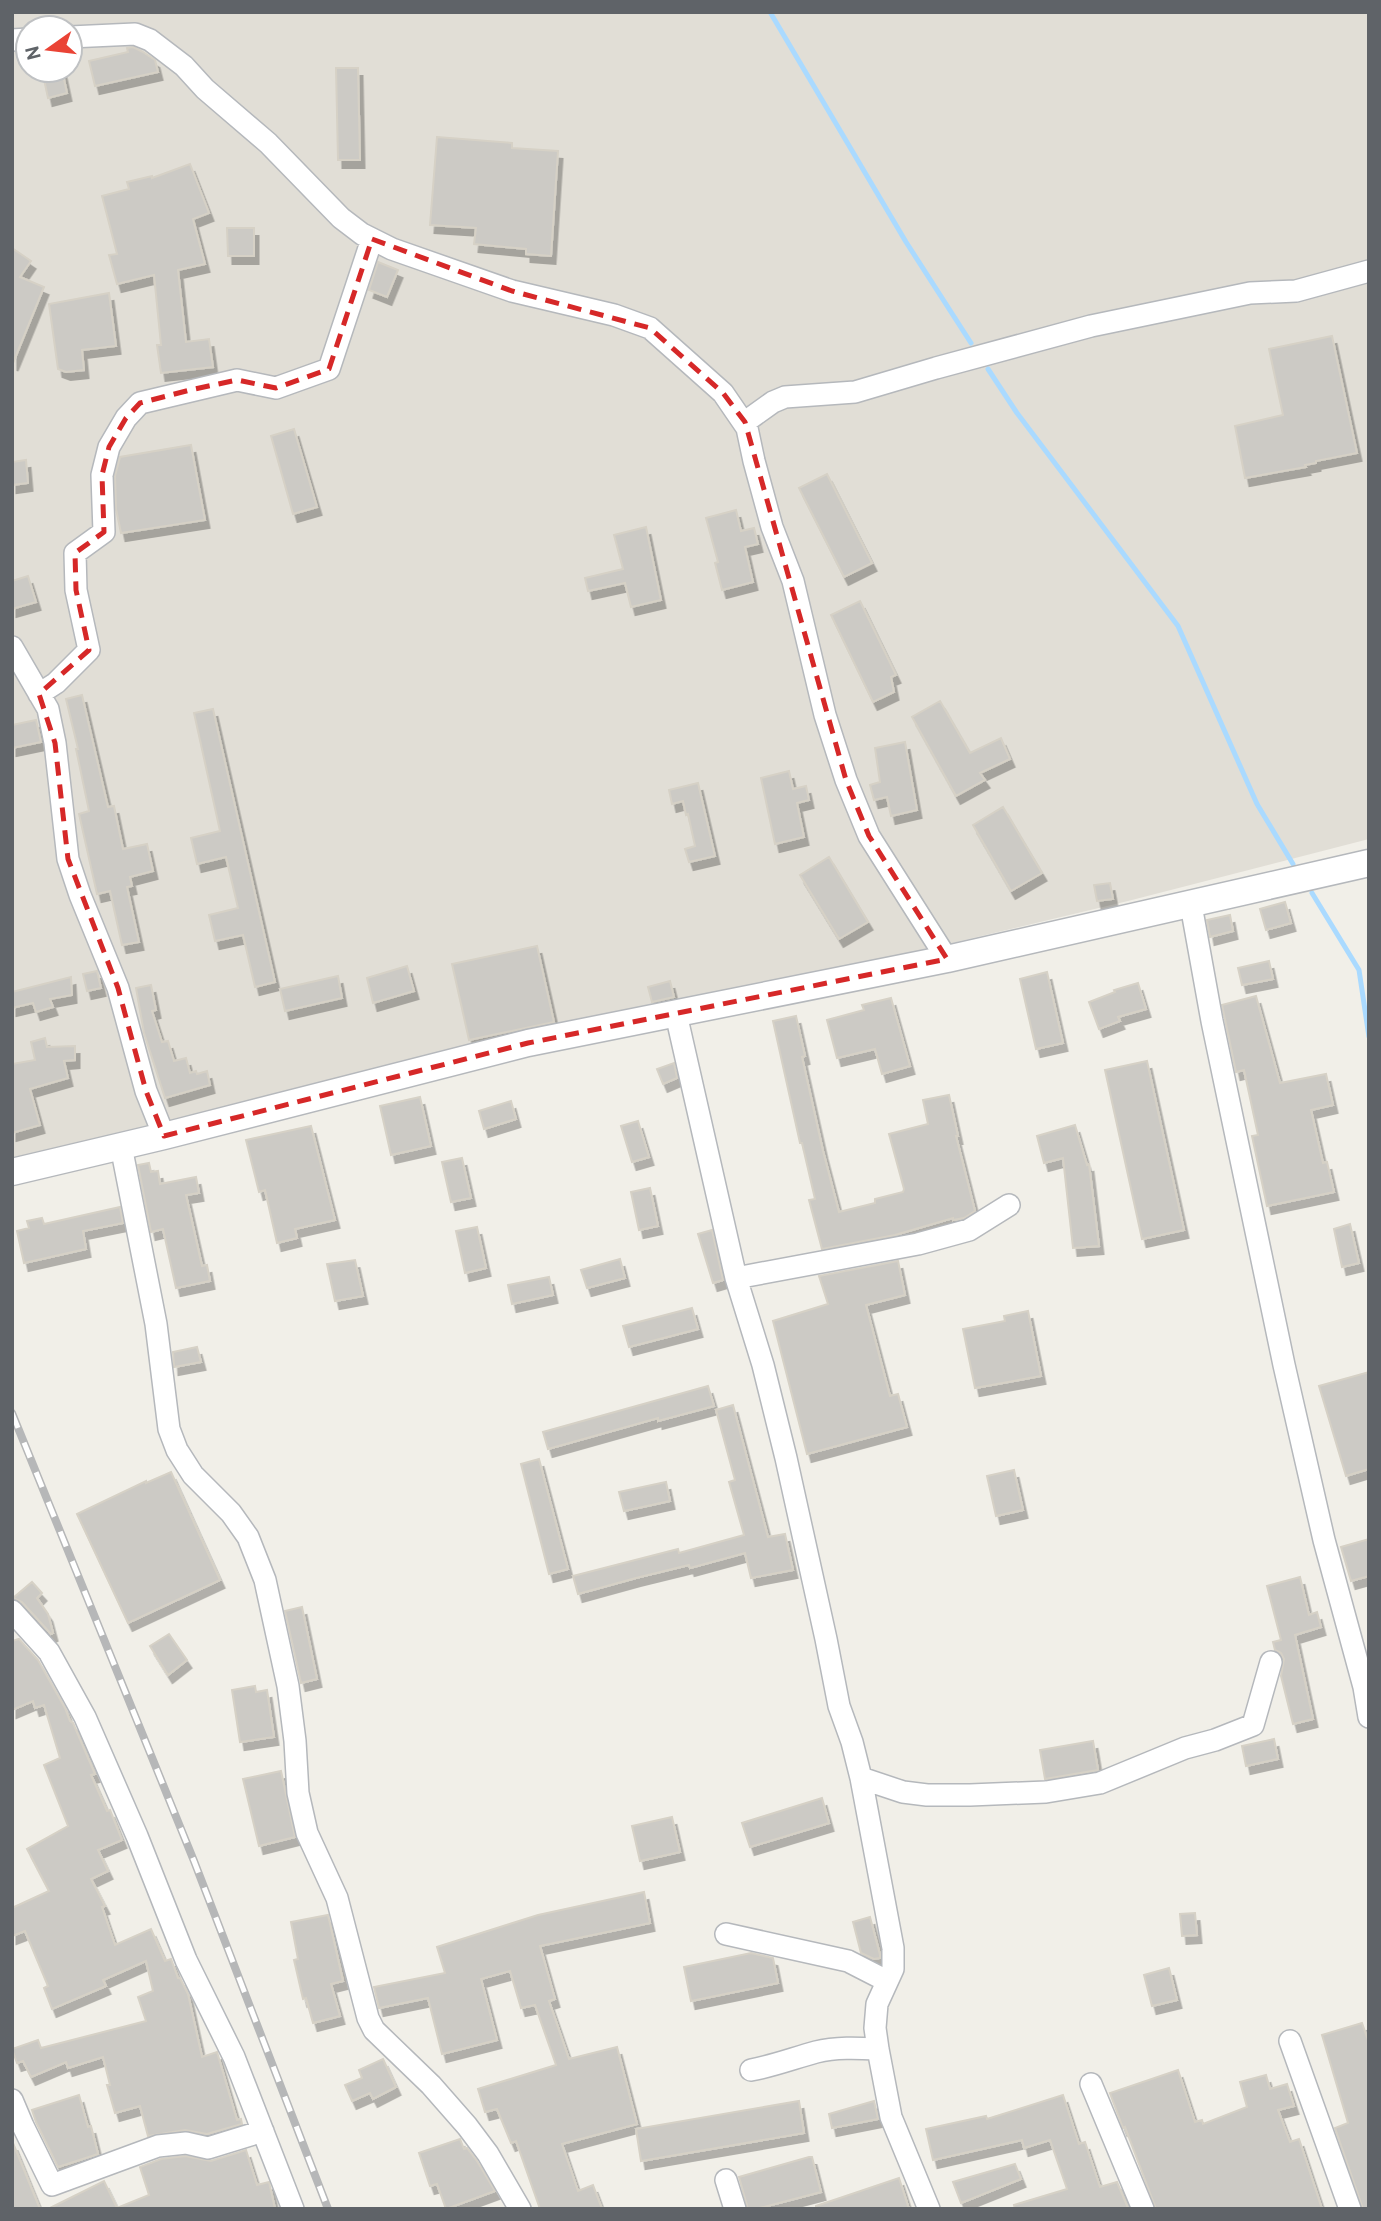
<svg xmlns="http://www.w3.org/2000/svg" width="1381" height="2221" viewBox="0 0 1381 2221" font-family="Overpass,sans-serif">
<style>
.education{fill:#e1ded6;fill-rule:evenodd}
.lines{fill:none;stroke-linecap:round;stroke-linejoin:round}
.stream{stroke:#aadaff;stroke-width:5}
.building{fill:#cccac5;stroke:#d6d1c6;stroke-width:2;filter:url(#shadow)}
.minor-casing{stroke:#b5b8bc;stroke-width:24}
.tertiary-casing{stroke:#b5b8bc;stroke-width:29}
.minor{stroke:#fff;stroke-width:21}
.tertiary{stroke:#fff;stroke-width:26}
.rail-casing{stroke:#b6b7b8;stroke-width:8}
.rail{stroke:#fff;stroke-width:5;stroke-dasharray:16;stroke-linecap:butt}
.marked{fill:none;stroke:#d62828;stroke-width:5;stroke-dasharray:14 9;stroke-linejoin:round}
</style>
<defs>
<filter id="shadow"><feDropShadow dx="4.5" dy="8" stdDeviation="0" flood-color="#0004"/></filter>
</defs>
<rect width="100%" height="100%" fill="#f1efe8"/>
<path class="education" d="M12 12H1369V839L1128 901 12 1168ZM28 28H70V70H28Z"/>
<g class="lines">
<path class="stream" d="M770 12 906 242 971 343
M988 369 1017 413 1178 626 1257 804 1293 864
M1312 893 1359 970 1369 1037"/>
</g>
<path class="building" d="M133 47 143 52 155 60 158 72 95 86 89 61 128 52 127 48Z
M336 68H358L360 160H338Z
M42 70H62L67 93 48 98Z
M437 137 512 143V148L558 151 551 256 526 254V249L474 244 476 228 430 225Z
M190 164 209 213 193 219 205 264 178 270 186 342 209 339 213 367 161 373 157 345H161L154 275 117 284 109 255 117 254 102 196 129 189 127 182 152 176V178Z
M227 228H254V256H228Z
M12 248 31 261 20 277 44 287 13 363Z
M378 262 398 270 387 297 369 290Z
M109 293 116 346 82 350 84 370 66 372 58 369 49 304Z
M1332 336 1357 453 1316 461V463L1305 465 1306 467 1245 478 1235 426 1283 415 1269 349Z
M294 429 317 507 293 514 271 436Z
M191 445 205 520 121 533 116 509 115 476 120 457Z
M26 460 28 483 12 485V462Z
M827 474 872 563 844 577 799 488Z
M736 510 741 531 754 528 758 544 745 547 753 582 722 590 715 563 718 562 706 518Z
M646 527 661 600 631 607 625 583 588 591 585 578 623 569 614 535Z
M28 576 36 602 12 609V581Z
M860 601 896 675 891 677 894 692 873 702 831 615Z
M82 695 108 807 114 806 123 849 147 844 153 871 130 877 132 886 127 887 139 942 122 945 110 891 97 894 79 814 89 811 76 749H78L66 699Z
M940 701 970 753 1001 738 1010 759 980 773 985 780 956 796 912 717Z
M213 709 275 982 255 987 243 935 215 941 209 915 238 908 226 857 197 864 191 838 220 831 194 713Z
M36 720 41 742 12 748V725Z
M905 742 917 810 891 816 887 797 874 800 870 785 880 782 875 748Z
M789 771 793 789 806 786 809 800 797 803 804 837 775 844 761 778Z
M698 783 715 856 689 862 685 849 695 846 688 814 686 815 683 801 672 804 669 790Z
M1003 807 1042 873 1011 891 973 825Z
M829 857 868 922 839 939 800 875Z
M1110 883 1113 899 1097 901 1094 885Z
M1285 902 1291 923 1266 930 1260 909Z
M1230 915 1233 931 1210 937 1207 920Z
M537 946 554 1022 469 1040 452 964Z
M1269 961 1273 979 1242 985 1238 968Z
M407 966 414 991 373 1003 367 978Z
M97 971 101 988 87 991 83 974Z
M1047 972 1063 1043 1036 1049 1020 979Z
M338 976 342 998 285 1011 280 989Z
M71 977 72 995 50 999 53 1007 36 1012 33 1003 12 1008V992Z
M670 981 674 997 652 1002 648 987Z
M1138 983 1146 1009 1118 1017 1120 1021 1099 1029 1089 1002 1115 992 1114 990Z
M151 985 156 1010 152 1011 162 1042 168 1041 174 1061 186 1058 190 1073 196 1071 197 1074 207 1071 210 1085 165 1098 144 1033 136 988Z
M1256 996 1280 1083 1326 1074 1333 1105 1311 1110 1323 1163 1327 1162 1334 1192 1267 1206 1252 1136 1258 1135 1244 1070 1236 1072 1222 1005Z
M891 998 910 1066 882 1074 875 1049 837 1058 827 1020 864 1010 862 1005Z
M796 1016 805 1056 802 1057 823 1151 839 1212 875 1203V1199L903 1192 904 1189 889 1134 928 1124 923 1100 949 1095 958 1136H956L975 1211 964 1218 953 1220V1218L895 1235 822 1249 809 1200 815 1199 802 1143H800L773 1021Z
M45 1038 47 1047 75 1046V1060L64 1061 68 1078 30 1089 40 1125 12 1133V1064L35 1060 31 1042Z
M1147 1061 1184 1230 1142 1239 1105 1070Z
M674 1063 677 1078 663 1084 657 1069Z
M420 1097 431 1146 391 1155 380 1106Z
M511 1101 516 1119 484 1129 479 1111Z
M638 1121 649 1157 632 1162 621 1126Z
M1075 1125 1087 1165 1089 1164 1099 1246 1073 1248 1063 1158 1044 1163 1037 1136Z
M311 1126 335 1220 295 1229 297 1238 277 1243 265 1190 259 1192 246 1140Z
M462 1158 471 1198 451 1202 442 1162Z
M149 1163 151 1172 158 1171 160 1184 196 1177 199 1193 186 1195 202 1266 207 1265 210 1281 176 1288 163 1229 151 1232 138 1165Z
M650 1188 658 1226 639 1230 631 1192Z
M120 1207 123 1223 83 1231 86 1249 24 1263 17 1231 29 1228 27 1221 42 1218 44 1224Z
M1350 1224 1359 1263 1342 1267 1334 1229Z
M477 1227 486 1268 465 1273 456 1231Z
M712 1230 723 1280 713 1283 698 1234Z
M620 1259 625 1278 587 1288 581 1270Z
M355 1260 363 1296 335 1301 327 1264Z
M898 1261 905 1295 866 1305 890 1396 898 1394 907 1427 807 1454 773 1321 828 1304 819 1276Z
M549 1277 553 1295 512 1304 508 1285Z
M692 1308 698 1329 629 1347 623 1326Z
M1028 1311 1041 1376 975 1388 963 1329 1005 1321 1004 1316Z
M197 1347 201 1362 174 1367 173 1352Z
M1369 1372V1469L1346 1476 1319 1386Z
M708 1386 714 1406 658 1421V1418L548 1449 543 1432Z
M733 1405 768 1537 785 1534 793 1570 751 1578 745 1553 690 1568 689 1565 636 1578 578 1594 573 1576 678 1549 679 1553 744 1535 729 1482 735 1480 716 1410Z
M539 1459 568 1569 549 1574 521 1464Z
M1014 1470 1023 1510 996 1516 987 1476Z
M171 1472 220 1580 128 1623 77 1514 146 1481V1483Z
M666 1482 670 1501 624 1511 619 1492Z
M1369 1539V1576L1351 1581 1341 1547Z
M1300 1577 1309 1615 1317 1612 1321 1627 1295 1635 1313 1719 1293 1724 1281 1676 1284 1659 1281 1653 1275 1650 1273 1642 1281 1640 1267 1586Z
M32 1582 42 1593 37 1598 48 1614 53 1633 51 1634 22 1602 13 1598Z
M302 1607 317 1679 301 1683 285 1611Z
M169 1634 187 1660 168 1675 150 1646Z
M19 1639 38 1660 65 1708 70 1721 73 1723 95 1774 91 1775 107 1811 110 1810 122 1840 98 1850 108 1871 91 1879 105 1906 102 1907 115 1945 151 1929 165 1961 171 1959 178 1978H180L188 1994 202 2057 217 2052 237 2120 241 2119 242 2124 207 2134 185 2130 148 2136 140 2106 115 2113 107 2085H110L103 2057 68 2068 66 2062 31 2077 23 2061 17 2063 12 2049 38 2040 41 2048 146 2021 138 1997 153 1991 146 1961 103 1980 106 1986 52 2009 44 1988 48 1986 25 1931 12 1936V1908L49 1891 27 1849 68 1826 44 1765 60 1758 44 1705 35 1708 33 1701 12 1710V1641Z
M255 1686 256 1692 267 1690 274 1737 240 1742 232 1690Z
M1274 1739 1278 1759 1246 1766 1242 1746Z
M1093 1741 1098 1770 1045 1779 1040 1750Z
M281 1771 295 1837 259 1846 243 1779Z
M822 1798 829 1823 750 1847 742 1823Z
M672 1817 680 1852 640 1861 632 1826Z
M644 1892 650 1923 540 1946 555 1999 549 2001 569 2059 617 2047 637 2124 562 2144 578 2191 593 2185 602 2209H540L516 2141 511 2143 497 2109 485 2112 478 2089 556 2065 535 2005 521 2008 510 1971 481 1979 497 2040 442 2054 428 1998 379 2008 374 1987 445 1973 437 1947 538 1915Z
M1195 1913 1197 1935 1182 1936 1180 1914Z
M328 1915 343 1981 331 1984 340 2016 313 2023 306 1998 303 1999 294 1960 298 1959 291 1922Z
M870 1917 880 1955V1958L874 1959 861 1953 853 1922Z
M751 1953 773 1958 778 1983 691 2001 684 1967Z
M1169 1968 1177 2000 1152 2006 1144 1975Z
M1362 2023 1369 2043V2209H1363L1335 2128 1348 2123 1322 2035Z
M383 2059 396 2087 373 2099 370 2093 352 2101 345 2085 362 2078 359 2070Z
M1178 2070 1195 2122 1202 2120 1203 2124 1247 2107 1240 2082 1266 2075 1270 2089 1287 2084 1294 2106 1278 2110 1290 2142 1299 2139 1322 2209H1156L1125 2127 1123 2128 1110 2093Z
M79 2095 88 2127 91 2126 98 2154 58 2167 36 2122 32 2110Z
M1063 2095 1079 2144 1085 2142 1100 2187 1117 2182 1128 2208 1015 2209 1014 2205 1067 2189 1050 2140 1024 2148 1022 2140 933 2160 926 2129 986 2116 987 2119Z
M799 2101 804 2133 641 2161 636 2129Z
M874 2101 878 2119 832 2128 829 2114Z
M460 2139 464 2149 467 2148 477 2161 495 2191 446 2209 437 2184 430 2186 419 2153Z
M12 2143H13L40 2209H12Z
M246 2150 257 2185 269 2182 275 2209H48L104 2181 117 2208 149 2195 140 2167 161 2159 185 2156 211 2161Z
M809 2157H812L821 2192 756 2209H748L739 2177Z
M1015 2164 1021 2179 961 2203 953 2182Z
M899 2178 909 2209H816V2206Z"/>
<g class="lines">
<defs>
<path id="minor" d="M70 37 135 34 150 40 184 66 205 89 268 143 341 218 362 234 392 249 512 291 614 315 650 328 723 393 747 428 754 461 772 527 793 581 825 715 846 780 869 836 947 959
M12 40 28 39
M745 422 773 402 785 397 855 392 936 368 1091 326 1250 293 1296 291 1369 271
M12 647 48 709 55 743 68 859 80 895 118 988 146 1091 164 1136
M39 694 56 683 89 650 76 590 75 553 104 532 102 475 109 447 126 418 140 403 237 380 276 388 329 369 372 239
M1191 905 1212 1021 1284 1365 1324 1540 1364 1687 1369 1717
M676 1014 736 1278 763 1365 786 1458 826 1639 839 1706 852 1742 861 1778 893 1948V1969L877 2004 875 2028 878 2049 891 2117 929 2209
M121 1146 156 1324 169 1429 177 1450 193 1475 231 1513 248 1537 265 1580 288 1686 295 1741 298 1793 307 1833 337 1898 368 2018 374 2030 431 2085 467 2126 488 2154 520 2209
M736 1278 918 1244 969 1230 1009 1205
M12 1611 49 1652 85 1717 137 1836 186 1960 234 2057 293 2209
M861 1778 903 1792 927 1795H970L1046 1792 1100 1783 1185 1748 1215 1740 1253 1725 1271 1662
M726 1934 848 1961 887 1981
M1290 2041 1350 2209
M751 2070C773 2066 794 2058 816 2052 836 2047 857 2048 878 2049
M1091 2084 1143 2209
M12 2100 23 2126 52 2185 158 2146 186 2143 208 2148 263 2131
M726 2180 735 2209"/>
<path id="tertiary" d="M12 1172 164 1136 528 1043 947 959 1369 863"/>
</defs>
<use href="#minor" class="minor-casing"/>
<use href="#tertiary" class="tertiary-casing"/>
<use href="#minor" class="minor"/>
<use href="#tertiary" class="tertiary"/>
<defs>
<path id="rail" d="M12 1413 194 1861 328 2209"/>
</defs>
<use href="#rail" class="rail-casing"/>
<use href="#rail" class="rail"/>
</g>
<path class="marked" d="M372 239 512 291 650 328 723 393 745 422 846 780 869 836 947 959 528 1043 164 1136 146 1091 118 988 68 859 55 743 39 694 89 650 76 590 75 553 104 532 102 475 109 447 126 418 140 403 190 390 237 380 276 388 329 369Z"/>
<rect width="1381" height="2221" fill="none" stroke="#5f6368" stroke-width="28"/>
<g transform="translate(49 49) rotate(256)"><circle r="33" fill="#ffffff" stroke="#bfc1c3" stroke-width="2"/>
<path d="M0-5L12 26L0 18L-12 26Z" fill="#ea4335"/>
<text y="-10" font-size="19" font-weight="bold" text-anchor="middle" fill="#5f6368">N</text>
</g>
</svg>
